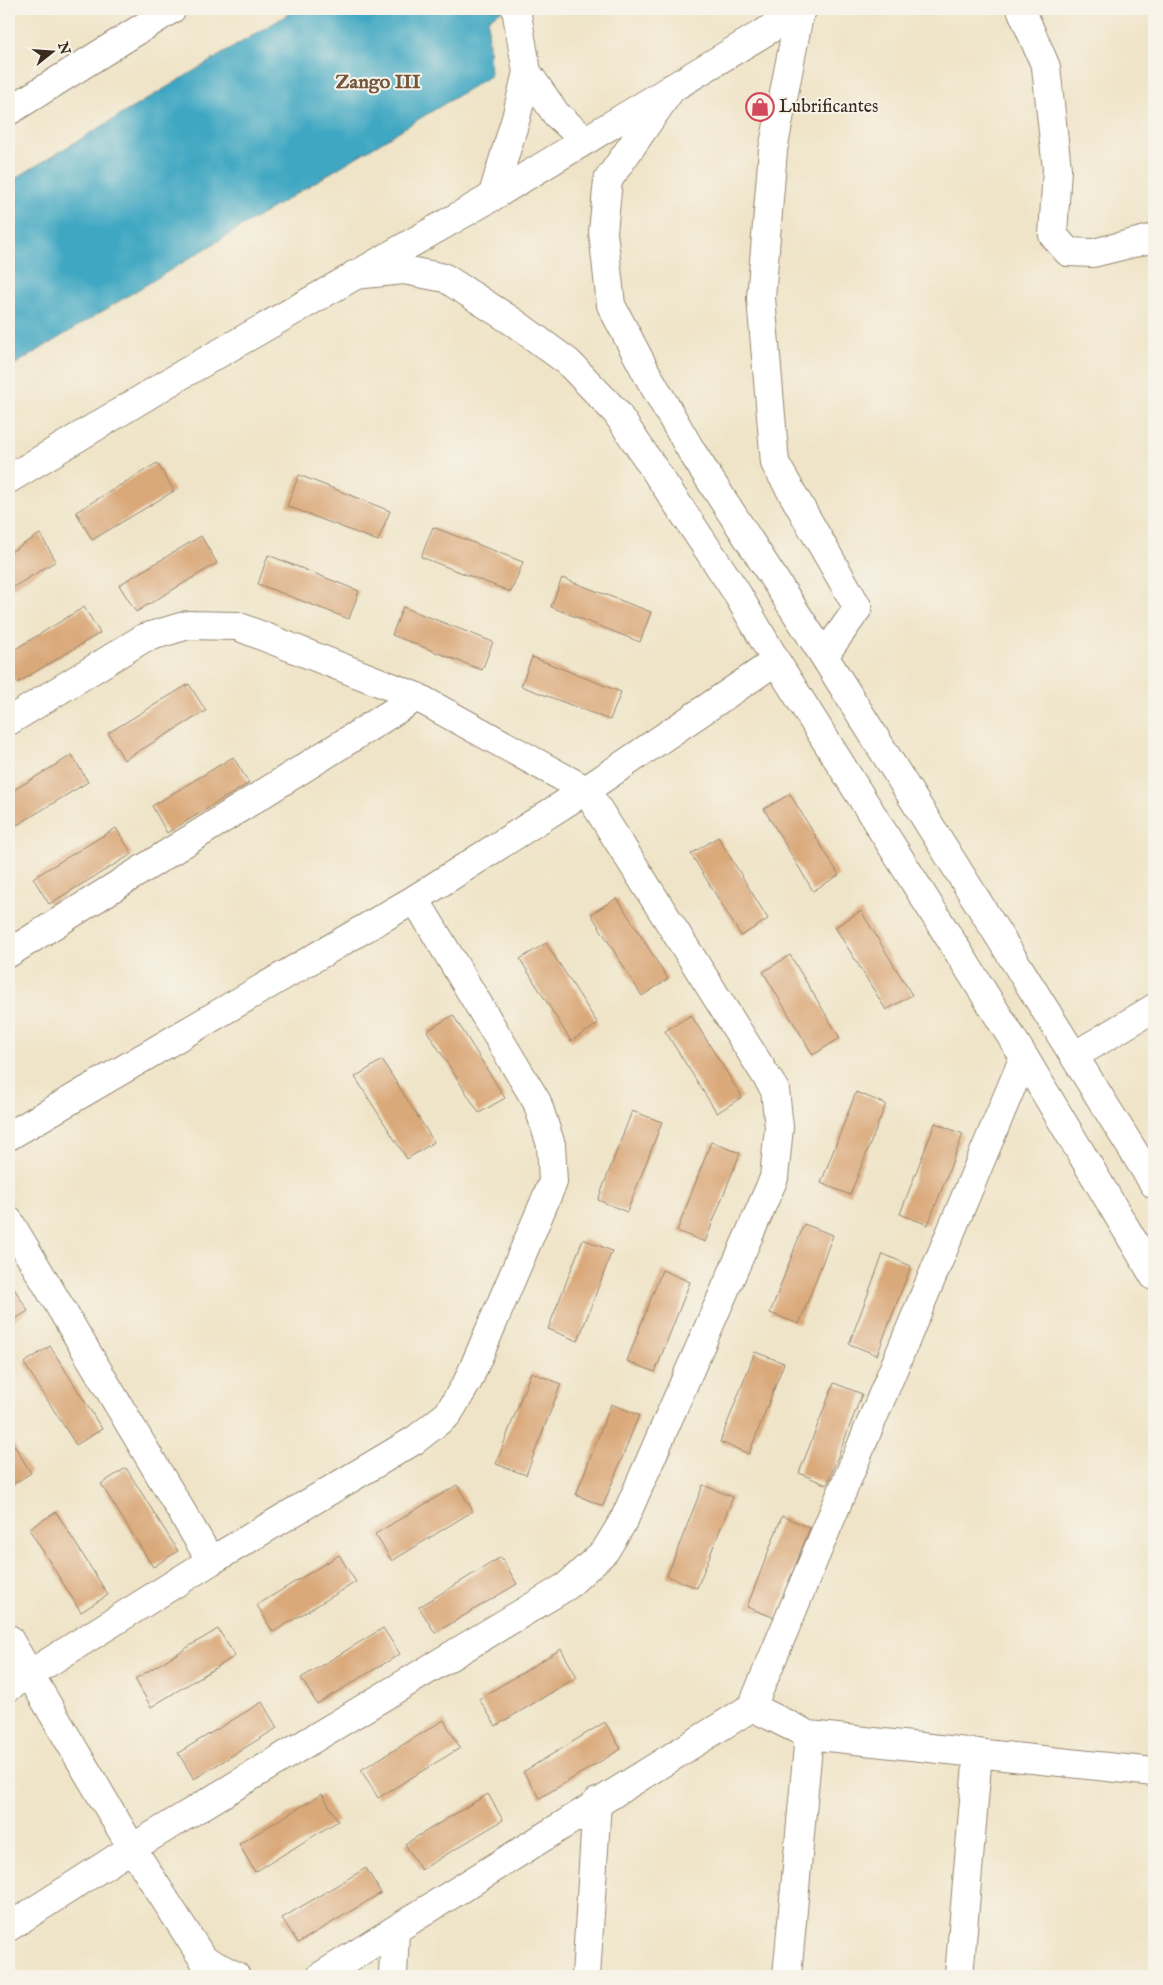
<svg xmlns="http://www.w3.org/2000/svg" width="1163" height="1985" viewBox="0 0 1163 1985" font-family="'IM FELL English',serif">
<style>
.water{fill:#41a7c2;stroke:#3e6870}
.building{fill:#daa97a}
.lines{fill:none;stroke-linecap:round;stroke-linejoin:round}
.minor-casing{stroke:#958772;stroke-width:30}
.major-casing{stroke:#958772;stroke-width:30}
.minor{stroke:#fff;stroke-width:28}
.major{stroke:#fff;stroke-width:28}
.labels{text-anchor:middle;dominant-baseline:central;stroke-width:4;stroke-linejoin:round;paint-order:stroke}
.poi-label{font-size:18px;fill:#3b2a1e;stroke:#f7f3e8;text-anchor:start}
.quarter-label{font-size:20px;font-weight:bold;fill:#73563e;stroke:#f7f3e8}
</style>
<rect width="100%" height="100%" fill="#f7f3e8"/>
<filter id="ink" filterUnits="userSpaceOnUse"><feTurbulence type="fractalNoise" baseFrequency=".02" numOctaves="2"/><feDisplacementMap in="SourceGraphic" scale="10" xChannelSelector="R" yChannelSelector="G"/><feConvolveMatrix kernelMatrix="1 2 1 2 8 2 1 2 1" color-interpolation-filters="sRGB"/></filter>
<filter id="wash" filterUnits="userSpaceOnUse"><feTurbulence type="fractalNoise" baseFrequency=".0096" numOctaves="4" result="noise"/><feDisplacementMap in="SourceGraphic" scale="20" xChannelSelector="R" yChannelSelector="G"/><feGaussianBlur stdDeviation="1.12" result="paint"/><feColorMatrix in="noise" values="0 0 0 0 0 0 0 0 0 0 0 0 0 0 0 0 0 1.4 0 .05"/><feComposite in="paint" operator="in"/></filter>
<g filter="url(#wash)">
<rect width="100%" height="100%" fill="#efe4c7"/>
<path class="water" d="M297 9H505L488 19 490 76 9 368V182Z"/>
<g id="blocks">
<path class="building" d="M157 463 174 491 92 540 76 512Z
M299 475 390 511 378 541 287 506Z
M433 527 523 562 511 592 421 557Z
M40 534 56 561 9 590V553Z
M201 536 217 563 136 612 119 585Z
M268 555 359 591 349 619 258 584Z
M562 578 651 612 640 642 551 607Z
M84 607 100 633 17 683 9 670V653Z
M403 607 493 642 482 670 392 635Z
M532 657 621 692 610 720 521 686Z
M189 684 206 711 124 760 108 733Z
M72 755 88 782 9 830V793Z
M233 757 249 783 167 833 152 806Z
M790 794 839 875 813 891 764 809Z
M116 828 132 854 49 904 33 878Z
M718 837 768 919 741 936 691 854Z
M617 898 668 979 642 996 591 914Z
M861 911 912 995 886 1010 835 927Z
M546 943 598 1024 571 1041 520 959Z
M790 955 840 1038 813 1055 763 972Z
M453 1015 505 1098 479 1113 427 1031Z
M691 1015 742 1097 717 1113 665 1031Z
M382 1060 434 1142 407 1159 355 1077Z
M856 1092 886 1104 850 1195 821 1183Z
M632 1111 662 1122 627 1212 598 1200Z
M935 1123 963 1134 928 1225 900 1214Z
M711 1142 740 1153 705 1242 677 1231Z
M804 1224 833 1235 799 1324 770 1313Z
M583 1239 612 1251 578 1341 548 1329Z
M883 1254 911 1266 877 1355 849 1344Z
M662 1270 690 1282 655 1372 627 1361Z
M9 1280 28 1311 9 1323Z
M50 1346 102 1429 76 1445 24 1363Z
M755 1352 784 1363 749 1454 720 1442Z
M531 1372 561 1384 526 1475 496 1464Z
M834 1383 862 1394 827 1485 799 1473Z
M611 1404 639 1415 603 1506 576 1495Z
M9 1437 31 1473 9 1487Z
M126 1468 178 1551 153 1567 101 1484Z
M457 1485 473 1511 392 1561 375 1534Z
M703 1485 733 1497 697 1588 667 1576Z
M56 1512 108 1595 81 1612 29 1529Z
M782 1516 810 1528 775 1618 747 1607Z
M339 1555 356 1582 273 1632 257 1605Z
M501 1557 517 1584 435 1633 419 1607Z
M383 1628 400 1654 317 1704 301 1678Z
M218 1629 235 1656 151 1707 135 1679Z
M561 1649 577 1677 496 1726 479 1699Z
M262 1702 277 1728 194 1779 178 1753Z
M444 1720 460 1748 378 1798 361 1770Z
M605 1722 621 1749 540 1798 523 1772Z
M322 1794 338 1821 255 1872 239 1844Z
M488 1794 503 1820 421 1870 405 1844Z
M366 1868 381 1893 298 1943 282 1918Z"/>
</g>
</g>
<g filter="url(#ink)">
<use href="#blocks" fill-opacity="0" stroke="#958772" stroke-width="1"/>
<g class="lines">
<defs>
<path id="minor" d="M1021 9 1046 67 1057 169 1053 235 1068 252 1093 253 1154 238
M800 10 773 150 761 298 775 463 858 608 824 656
M672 88 608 180 603 232 611 305 647 374 692 452 824 656 1154 1184
M354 275 404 270 445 278 515 323 568 362 616 412 735 590 776 661 1024 1057 1154 1276
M9 479 183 374 492 197
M9 721 144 638 188 625 237 626 417 697 586 790 775 1090 779 1127 774 1178 624 1520 605 1551 567 1586 132 1848 9 1927
M9 953 417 697
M1074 1056 1154 1008
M9 1136 415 899 586 790 776 661
M9 1221 211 1561
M9 1639 132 1848 203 1959 236 1976
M9 1687 211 1561 415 1440 448 1414 468 1381 553 1182 551 1145 537 1102 415 899
M752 1707 809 1735 1154 1772
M321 1976 752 1707 1024 1057
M393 1976 395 1930
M586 1976 597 1802
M787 1976 809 1735
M959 1976 978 1753"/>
<path id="major" d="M527 72 556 114 585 140
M9 111 172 9
M492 197 803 9
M492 197 516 118 527 72 516 9"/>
</defs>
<use href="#minor" class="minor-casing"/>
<use href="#major" class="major-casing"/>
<use href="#minor" class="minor"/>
<use href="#major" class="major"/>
</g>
</g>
<defs>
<symbol id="shop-ring" viewBox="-11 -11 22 22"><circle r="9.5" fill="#f7f3e8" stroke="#d1495b" stroke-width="1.5"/><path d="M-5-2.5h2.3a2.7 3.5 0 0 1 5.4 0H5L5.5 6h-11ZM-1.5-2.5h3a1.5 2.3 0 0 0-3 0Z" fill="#d1495b"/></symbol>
</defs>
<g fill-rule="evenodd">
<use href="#shop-ring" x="744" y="91" width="32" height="32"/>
</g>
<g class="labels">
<g class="poi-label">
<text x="779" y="107">Lubrificantes</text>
</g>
<g class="quarter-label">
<text x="378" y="82">Zango III</text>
</g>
</g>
<rect width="1163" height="1985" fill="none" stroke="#f7f3e8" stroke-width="30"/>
<g transform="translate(52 52) rotate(73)" stroke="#f7f3e8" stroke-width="4" paint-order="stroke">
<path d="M0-4L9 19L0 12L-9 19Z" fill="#3b2a1e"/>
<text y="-8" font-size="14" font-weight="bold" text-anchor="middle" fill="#3b2a1e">N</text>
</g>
</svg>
